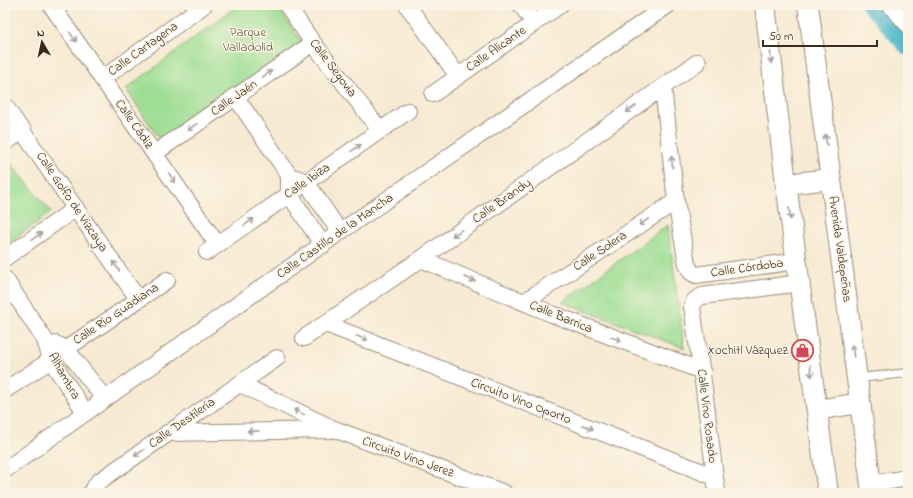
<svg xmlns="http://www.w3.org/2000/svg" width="913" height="498" viewBox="0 0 913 498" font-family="'Indie Flower',sans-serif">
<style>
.green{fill:#9ede94;stroke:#6c8459}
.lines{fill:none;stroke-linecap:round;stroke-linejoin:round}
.canal{stroke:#4eb8cb;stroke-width:16}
.service-casing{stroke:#998a78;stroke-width:10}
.minor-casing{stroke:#998a78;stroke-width:18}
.tertiary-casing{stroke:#998a78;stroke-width:22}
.service{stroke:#fff;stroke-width:8}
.minor{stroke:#fff;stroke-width:16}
.tertiary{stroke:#fff;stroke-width:20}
.oneway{stroke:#a79f9a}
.labels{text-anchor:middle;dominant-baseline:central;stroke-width:3;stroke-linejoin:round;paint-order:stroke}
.park-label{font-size:13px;fill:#54573c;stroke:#fcf5e5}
.street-label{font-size:13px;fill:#3b2a1e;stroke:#fcf5e5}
.poi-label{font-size:13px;fill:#3b2a1e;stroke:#fcf5e5;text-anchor:end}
</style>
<rect width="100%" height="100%" fill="#fcf5e5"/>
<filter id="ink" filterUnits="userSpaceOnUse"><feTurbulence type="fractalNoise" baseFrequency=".025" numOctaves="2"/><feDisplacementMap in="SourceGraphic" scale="8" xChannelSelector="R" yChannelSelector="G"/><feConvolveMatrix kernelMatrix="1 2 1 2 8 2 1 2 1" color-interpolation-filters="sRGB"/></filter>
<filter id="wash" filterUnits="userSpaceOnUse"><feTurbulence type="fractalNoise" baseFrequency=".012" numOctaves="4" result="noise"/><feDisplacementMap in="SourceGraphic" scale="16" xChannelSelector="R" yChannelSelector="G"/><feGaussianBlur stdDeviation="0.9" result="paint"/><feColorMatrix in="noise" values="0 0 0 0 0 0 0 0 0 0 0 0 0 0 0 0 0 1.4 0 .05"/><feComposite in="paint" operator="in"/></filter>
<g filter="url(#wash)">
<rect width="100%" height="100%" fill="#f7ead3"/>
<path class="green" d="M238 5H276L303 44 162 143 126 89Z
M10 162 51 212 5 246V166Z
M668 225 684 348 562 302Z"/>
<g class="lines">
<path class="canal" d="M869 5 908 48"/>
</g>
</g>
<g filter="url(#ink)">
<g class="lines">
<defs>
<path id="service" d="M858 378 908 373"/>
<path id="minor" d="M51 5 217 244
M287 5 313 43 380 130
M407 5 458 76
M521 5 534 23
M890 5 908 25
M102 79 204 5
M663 87 676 201 687 264 691 272 696 275 797 261
M433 94 560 5
M235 96 289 175V194L323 245
M5 106 138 299
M5 143 23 130
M155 153 313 43
M296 178 306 182 340 232
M207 252 408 111
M5 258 76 208
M421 259 552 314 702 371
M5 279 45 340 51 360 85 412
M524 302 676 201
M326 324 715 477
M304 338 421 259 698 62
M56 344 66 349 104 398
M66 349 167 280
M240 384 334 429 504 493
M5 390 51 360
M167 433 331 430
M5 470 340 232 668 5
M871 484 908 478
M91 493 98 482 277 358
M717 493 704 389 692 307 695 300 702 296 800 283"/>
<path id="tertiary" d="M765 5 786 184 828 493
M808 5 872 493
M786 184 831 179
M817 410 860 403"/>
</defs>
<use href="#service" class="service-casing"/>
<use href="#minor" class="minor-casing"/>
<use href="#tertiary" class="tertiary-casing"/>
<use href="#service" class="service"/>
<use href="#minor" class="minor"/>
<use href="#tertiary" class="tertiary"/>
</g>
<defs><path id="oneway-shaft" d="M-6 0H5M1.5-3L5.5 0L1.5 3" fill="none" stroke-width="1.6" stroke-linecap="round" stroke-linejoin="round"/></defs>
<g class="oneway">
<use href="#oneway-shaft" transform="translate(73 37) rotate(55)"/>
<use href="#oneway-shaft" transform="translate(771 58) rotate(83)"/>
<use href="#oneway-shaft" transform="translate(267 74) rotate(-35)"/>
<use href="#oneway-shaft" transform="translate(631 109) rotate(145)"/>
<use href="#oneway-shaft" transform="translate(192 127) rotate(145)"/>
<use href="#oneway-shaft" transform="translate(826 140) rotate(-98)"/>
<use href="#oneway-shaft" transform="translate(356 148) rotate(-35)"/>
<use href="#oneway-shaft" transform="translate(672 162) rotate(-96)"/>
<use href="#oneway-shaft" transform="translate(172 178) rotate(56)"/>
<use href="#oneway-shaft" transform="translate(790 214) rotate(82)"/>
<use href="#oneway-shaft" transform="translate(249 222) rotate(-35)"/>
<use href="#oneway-shaft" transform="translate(644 222) rotate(146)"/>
<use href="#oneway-shaft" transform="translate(457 233) rotate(145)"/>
<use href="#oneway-shaft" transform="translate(37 236) rotate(-35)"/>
<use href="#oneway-shaft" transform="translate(116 266) rotate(-124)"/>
<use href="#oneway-shaft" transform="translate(470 279) rotate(23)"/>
<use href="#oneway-shaft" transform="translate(362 338) rotate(21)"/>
<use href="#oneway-shaft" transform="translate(616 339) rotate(21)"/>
<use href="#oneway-shaft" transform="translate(853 351) rotate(-97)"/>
<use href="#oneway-shaft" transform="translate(811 371) rotate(82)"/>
<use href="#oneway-shaft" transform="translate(299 412) rotate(-154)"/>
<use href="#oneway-shaft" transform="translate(588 427) rotate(21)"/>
<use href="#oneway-shaft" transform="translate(253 431) rotate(179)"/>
<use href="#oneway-shaft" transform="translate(139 453) rotate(145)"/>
</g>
</g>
<defs>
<symbol id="shop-ring" viewBox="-11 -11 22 22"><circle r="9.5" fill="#fcf5e5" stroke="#d1495b" stroke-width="1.5"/><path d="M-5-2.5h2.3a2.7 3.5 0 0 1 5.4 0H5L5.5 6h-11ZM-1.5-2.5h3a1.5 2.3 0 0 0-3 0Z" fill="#d1495b"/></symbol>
</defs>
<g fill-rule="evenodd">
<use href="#shop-ring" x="790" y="338" width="25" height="25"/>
</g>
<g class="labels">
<g class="park-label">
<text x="248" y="32">Parque<tspan x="248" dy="15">Valladolid</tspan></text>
</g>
<g class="street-label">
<text transform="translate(143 49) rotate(-36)">Calle Cartagena</text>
<text transform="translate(496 49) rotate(-35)">Calle Alicante</text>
<text transform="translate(333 68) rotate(53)">Calle Segovia</text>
<text transform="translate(234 98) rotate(-35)">Calle Jaén</text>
<text transform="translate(134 124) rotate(55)">Calle Cádiz</text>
<text transform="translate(307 181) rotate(-35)">Calle Ibiza</text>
<text transform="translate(502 201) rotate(-35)">Calle Brandy</text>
<text transform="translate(72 202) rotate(56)">Calle Golfo de Vizcaya</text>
<text transform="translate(335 236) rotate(-35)">Calle Castillo de la Mancha</text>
<text transform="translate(840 249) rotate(82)">Avenida Valdepeñas</text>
<text transform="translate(600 251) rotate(-34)">Calle Solera</text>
<text transform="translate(747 268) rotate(-8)">Calle Córdoba</text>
<text transform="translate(116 314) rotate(-34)">Calle Río Guadiana</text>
<text transform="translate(561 317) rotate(22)">Calle Barrica</text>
<text transform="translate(64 376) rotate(60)">Alhambra</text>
<text transform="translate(521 401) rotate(21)">Circuito Vino Oporto</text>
<text transform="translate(707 416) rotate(83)">Calle Vino Rosado</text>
<text transform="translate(182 423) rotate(-35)">Calle Destilería</text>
<text transform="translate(408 457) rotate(20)">Circuito Vino Jerez</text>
</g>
<g class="poi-label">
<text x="788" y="350">Xochitl Vázquez</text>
</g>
</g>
<rect width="913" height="498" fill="none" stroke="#fcf5e5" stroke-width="20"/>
<g transform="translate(42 42) rotate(351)" stroke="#fcf5e5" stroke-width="3" paint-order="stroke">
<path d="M0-3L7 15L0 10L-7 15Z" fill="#3b2a1e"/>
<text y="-6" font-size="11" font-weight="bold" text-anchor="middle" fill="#3b2a1e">N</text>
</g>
<path d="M763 40v6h114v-6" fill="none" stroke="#3b2a1e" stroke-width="2"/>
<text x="769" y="40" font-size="12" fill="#3b2a1e" stroke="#fcf5e5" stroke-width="3" paint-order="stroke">50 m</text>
</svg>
